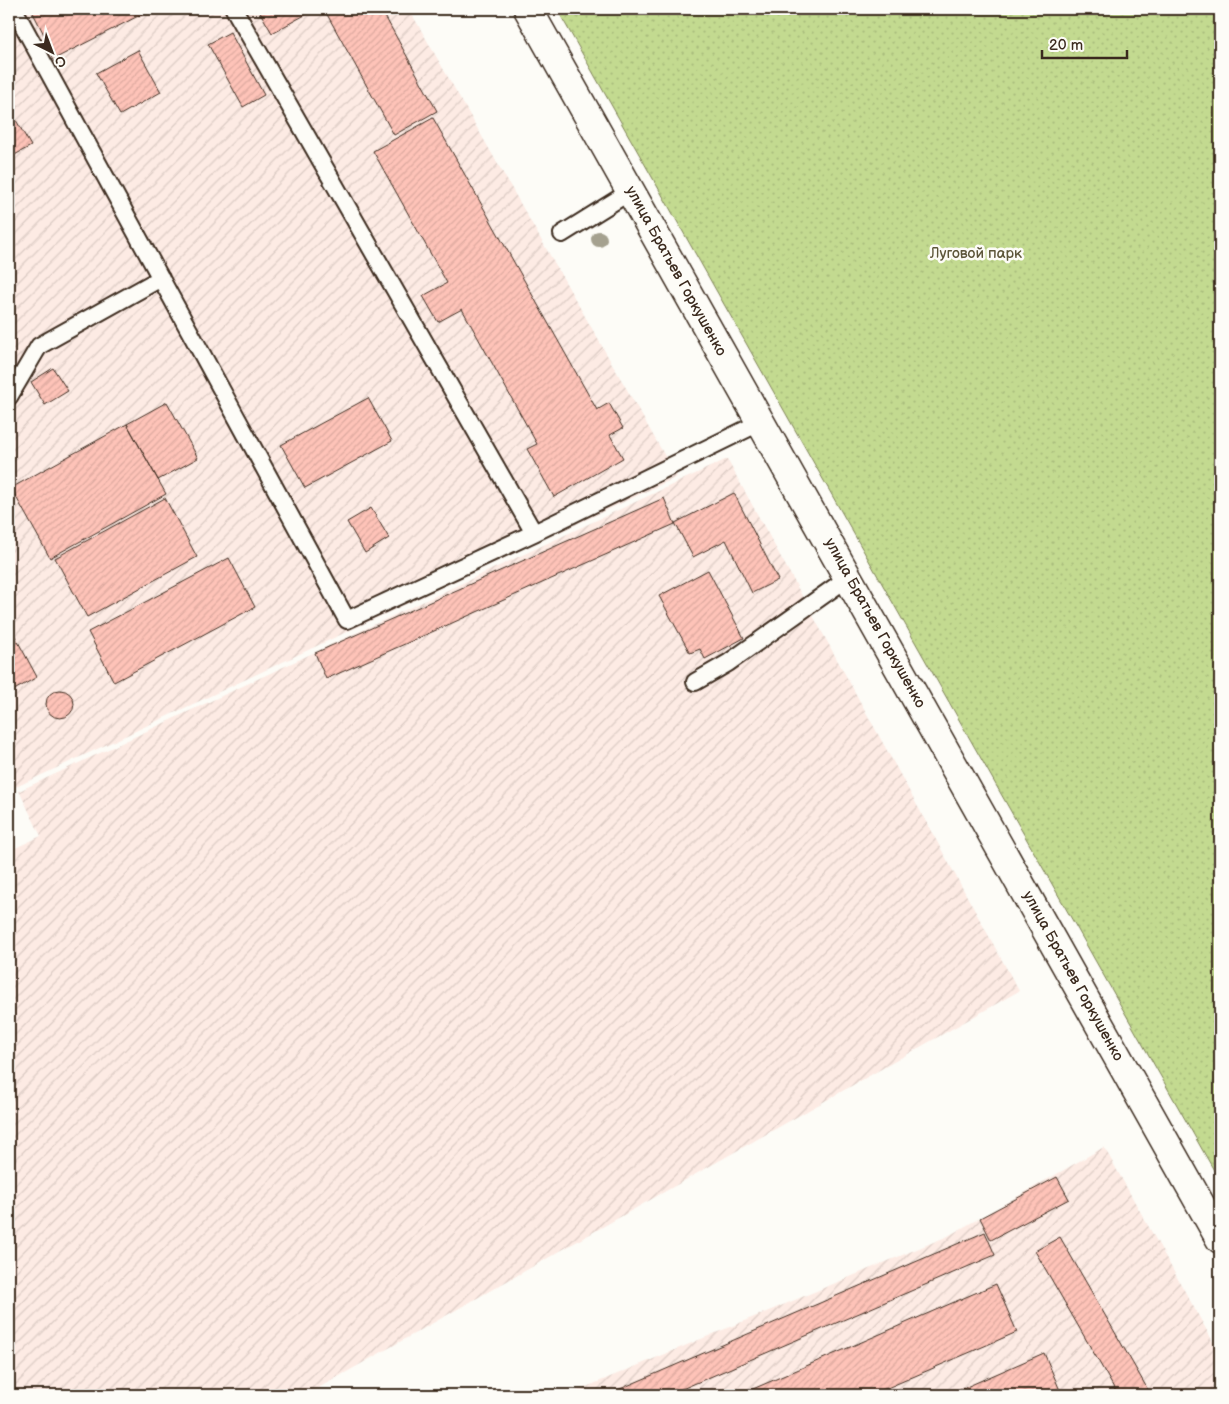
<svg xmlns="http://www.w3.org/2000/svg" width="1229" height="1404" viewBox="0 0 1229 1404" font-family="'Balsamiq Sans',sans-serif">
<style>
.industrial{fill:url(#industrial-furrows)}
.park{fill:url(#park-dots);stroke:#7f8257}
.building{fill:url(#building-hatch);stroke:#3b2a1e}
.lines{fill:none;stroke-linecap:round;stroke-linejoin:round}
.service-casing{stroke:#3b2a1e;stroke-width:20}
.tertiary-casing{stroke:#3b2a1e;stroke-width:31}
.service{stroke:#fdfcf7;stroke-width:16}
.tertiary{stroke:#fdfcf7;stroke-width:28}
.tree{fill:#a5a18f}
.labels{text-anchor:middle;dominant-baseline:central;stroke-width:5;stroke-linejoin:round;paint-order:stroke}
.park-label{font-size:15px;fill:#5d563a;stroke:#fdfcf7}
.street-label{font-size:15px;fill:#3b2a1e;stroke:#fdfcf7}
</style>
<defs>
<pattern id="industrial-furrows" width="10" height="10" patternUnits="userSpaceOnUse" patternTransform="scale(1.25)"><rect width="10" height="10" fill="#fdebe4"/><path d="M-1 1l2-2M0 10L10 0M9 11l2-2" fill="none" stroke="#dacac3"/></pattern>
<pattern id="park-dots" width="8" height="8" patternUnits="userSpaceOnUse" patternTransform="scale(1.25)"><rect width="8" height="8" fill="#c3da90"/><path d="M2 2h.1M6 6h.1" fill="none" stroke="#a8bb7c" stroke-width="1.8" stroke-linecap="round"/></pattern>
<pattern id="building-hatch" width="6" height="6" patternUnits="userSpaceOnUse" patternTransform="scale(1.25)"><rect width="6" height="6" fill="#fec3b8"/><path d="M-1 1l2-2M0 6l6-6M5 7l2-2" fill="none" stroke="#dba89e"/></pattern>
</defs>
<rect width="100%" height="100%" fill="#fdfcf7"/>
<filter id="ink" filterUnits="userSpaceOnUse"><feTurbulence type="fractalNoise" baseFrequency=".02" numOctaves="2"/><feDisplacementMap in="SourceGraphic" scale="10" xChannelSelector="R" yChannelSelector="G"/><feConvolveMatrix kernelMatrix="1 2 1 2 8 2 1 2 1" color-interpolation-filters="sRGB"/></filter>
<g filter="url(#ink)">
<path class="industrial" d="M9 9H409L677 477 16 787 9 774Z
M727 459 1019 991 306 1395H9V851L41 836 19 791Z
M1104 1147 1220 1354V1395H567L948 1236Z"/>
<path class="park" d="M557 9H1220V1181Z"/>
<path class="building" d="M31 9H152L56 58Z
M258 9H316L272 33Z
M324 9H381L437 111 394 135Z
M230 32 264 95 243 107 208 44Z
M138 50 161 92 120 115 96 73Z
M9 108 31 146 9 158Z
M433 118 597 410 609 403 623 428 610 435 623 458 554 497 527 449 537 444 462 309 438 322 423 296 447 283 373 151Z
M53 368 68 391 45 405 31 382Z
M368 398 392 441 305 488 281 445Z
M167 402 198 458 158 480 127 424Z
M127 424 166 494 50 558 11 488Z
M734 493 778 580 752 593 726 540 693 557 675 523Z
M165 498 197 557 87 617 55 558Z
M664 498 675 524 326 679 315 653Z
M371 508 389 538 365 553 347 522Z
M229 558 255 607 114 682 88 632Z
M708 570 744 638 705 659 700 649 690 653 659 596Z
M9 625 37 677 9 693Z
M46 704a14 14 0 1 1 28 0a14 14 0 1 1-28 0Z
M1057 1177 1069 1199 991 1240 980 1218Z
M985 1232 995 1255 668 1395H606Z
M1060 1237 1151 1395H1118L1035 1251Z
M996 1284 1017 1332 871 1395H739Z
M1044 1353 1062 1395H948Z"/>
<g class="lines">
<defs>
<path id="service" d="M14 9 347 620 534 533 761 422
M234 9 534 533
M562 234 631 191
M9 397 39 346 161 278
M695 682 728 663 849 577"/>
<path id="tertiary" d="M528 9 1220 1239"/>
</defs>
<use href="#service" class="service-casing"/>
<use href="#tertiary" class="tertiary-casing"/>
<use href="#service" class="service"/>
<use href="#tertiary" class="tertiary"/>
</g>
<circle class="tree" cx="599" cy="239" r="8"/>
</g>
<g class="labels">
<g class="park-label">
<text x="976" y="253">Луговой парк</text>
</g>
<g class="street-label">
<text transform="translate(676 271) rotate(61)">улица Братьев Горкушенко</text>
<text transform="translate(875 623) rotate(61)">улица Братьев Горкушенко</text>
<text transform="translate(1073 976) rotate(61)">улица Братьев Горкушенко</text>
</g>
</g>
<rect width="1229" height="1404" fill="none" stroke="#fdfcf7" stroke-width="30"/>
<rect x="15" y="15" width="1199" height="1374" fill="none" stroke="#3b2a1e" stroke-width="2" filter="url(#ink)"/>
<g transform="translate(52 52) rotate(138)" stroke="#fdfcf7" stroke-width="4" paint-order="stroke">
<path d="M0-4L9 19L0 12L-9 19Z" fill="#3b2a1e"/>
<text y="-8" font-size="14" font-weight="bold" text-anchor="middle" fill="#3b2a1e">С</text>
</g>
<path d="M1042 50v8h85v-8" fill="none" stroke="#3b2a1e" stroke-width="2.5"/>
<text x="1049" y="50" font-size="15" fill="#3b2a1e" stroke="#fdfcf7" stroke-width="4" paint-order="stroke">20 m</text>
</svg>
